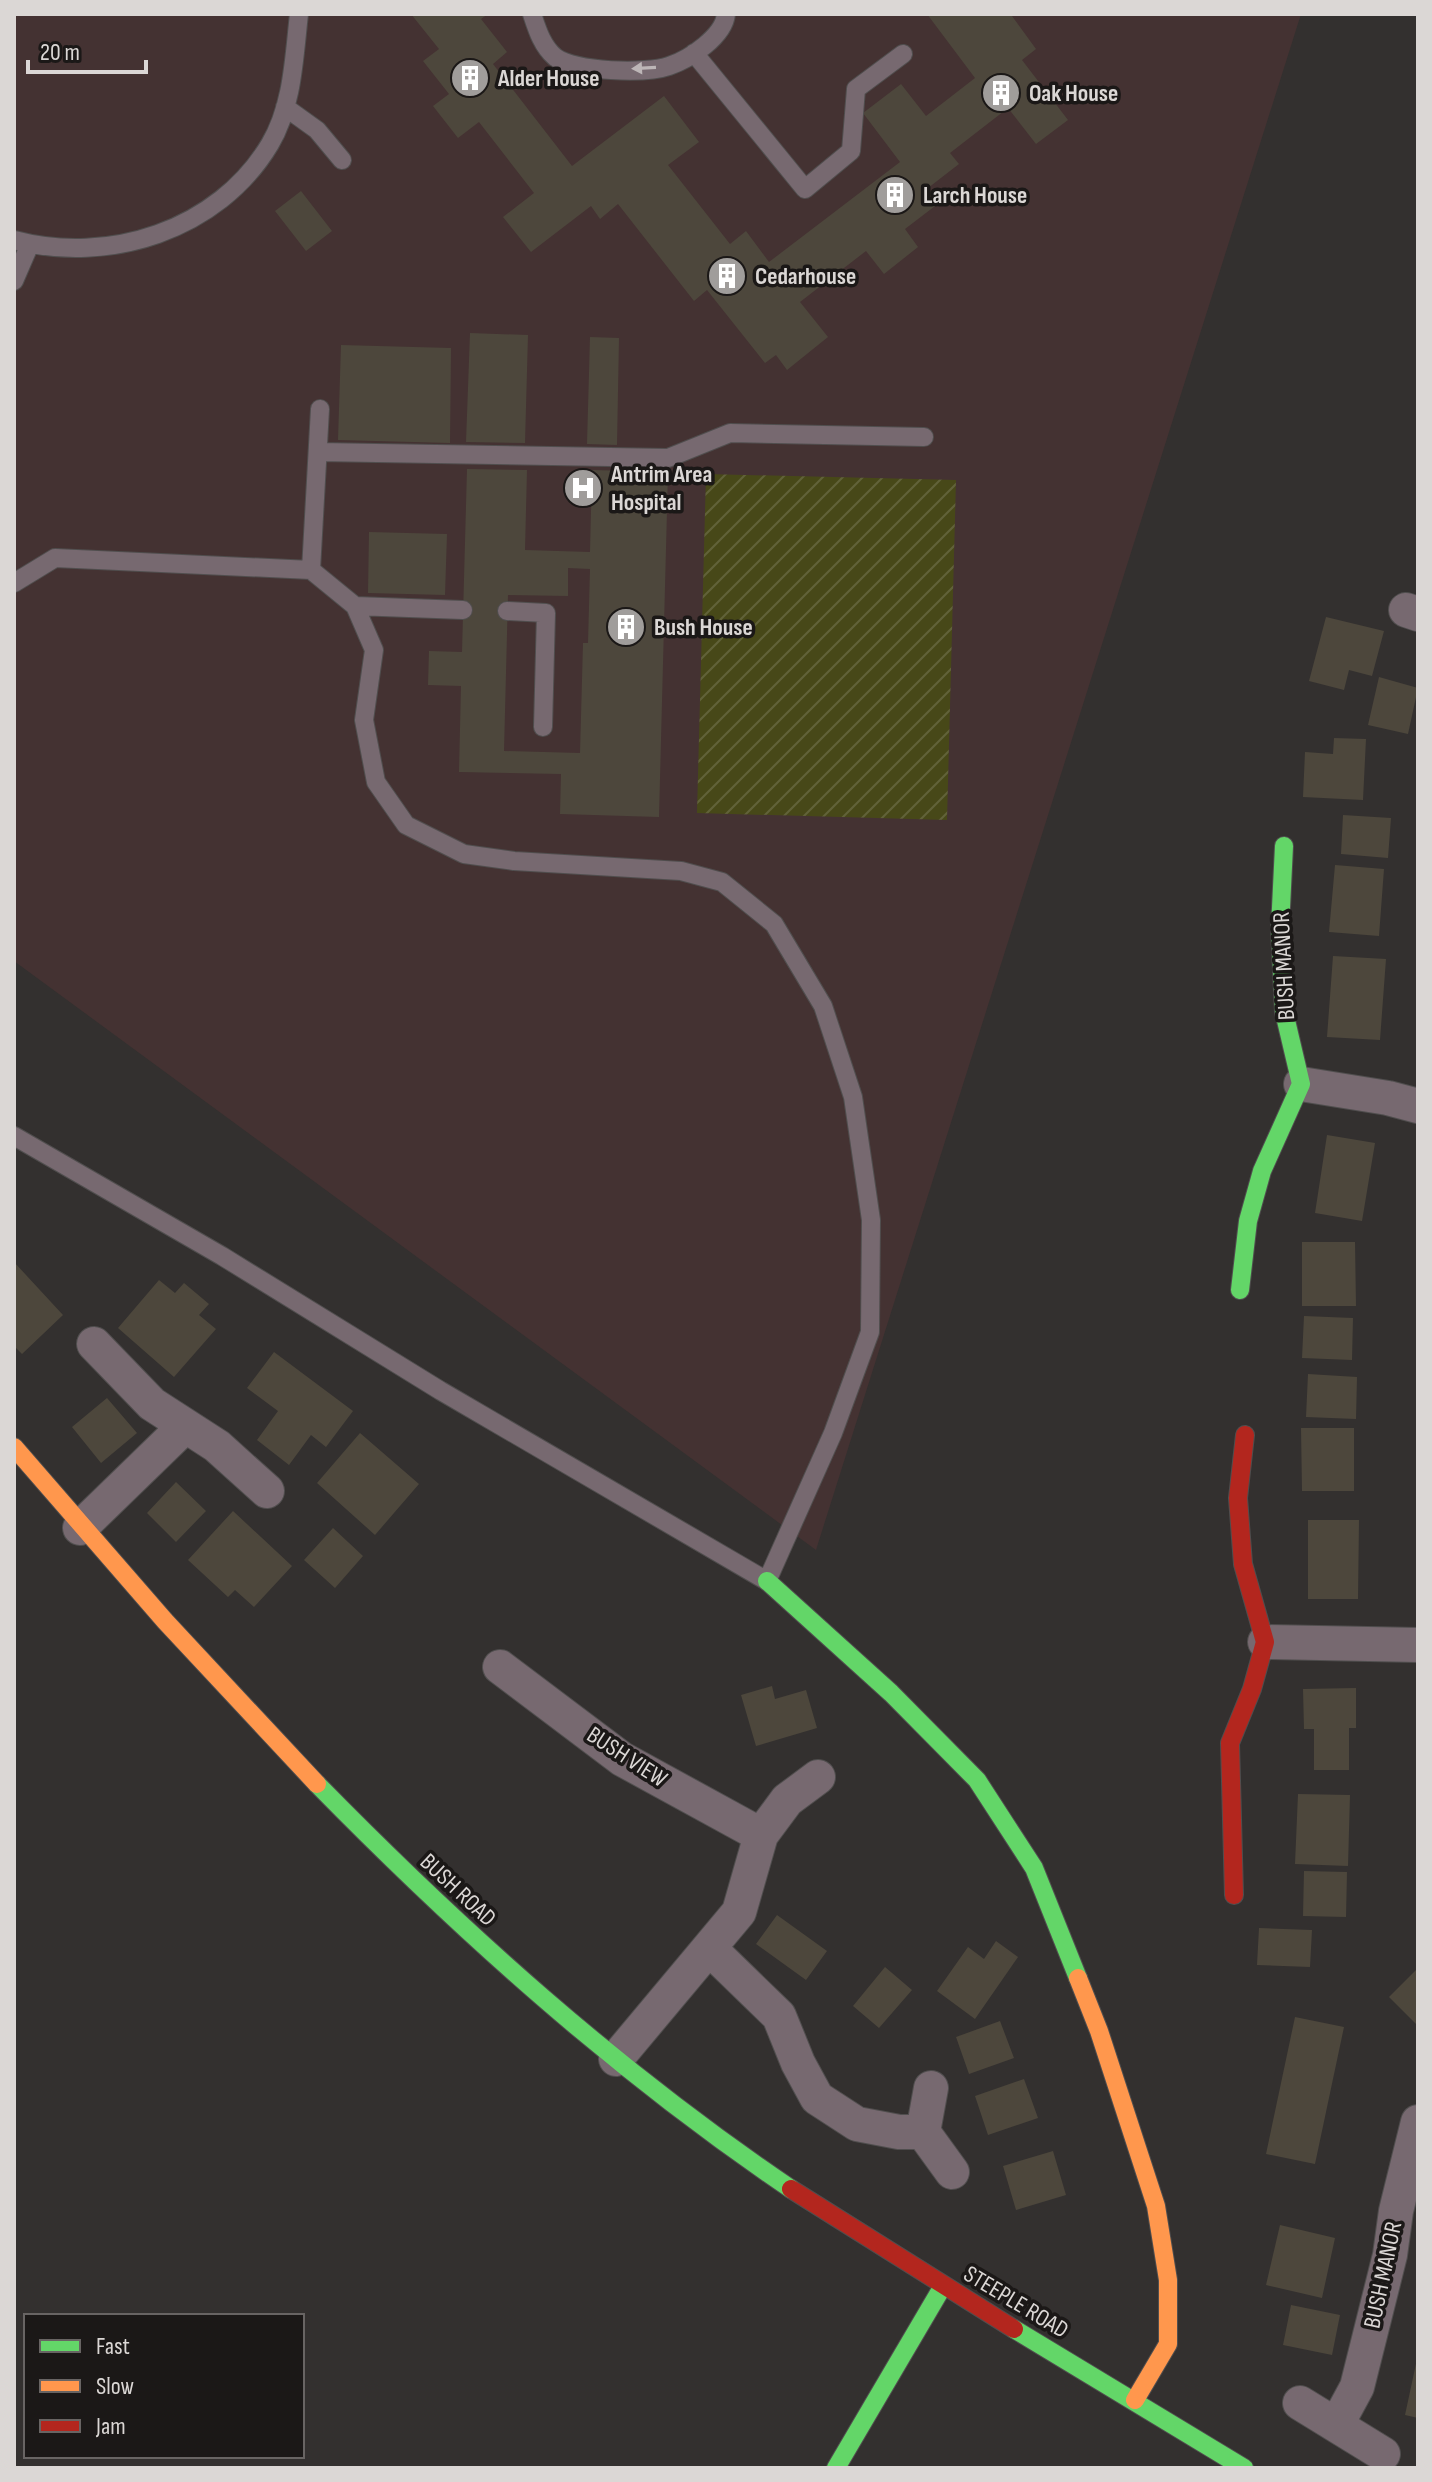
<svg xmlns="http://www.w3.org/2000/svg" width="1432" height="2482" viewBox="0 0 1432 2482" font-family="'Sofia Sans Condensed',sans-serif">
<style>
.education{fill:#443232}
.garden{fill:url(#garden-furrows)}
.building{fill:#4d473c;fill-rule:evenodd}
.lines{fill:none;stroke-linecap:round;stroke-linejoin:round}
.lane-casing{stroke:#504e4e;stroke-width:20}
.street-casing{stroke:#504e4e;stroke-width:36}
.fast-casing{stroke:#504e4e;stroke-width:20}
.slow-casing{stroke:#504e4e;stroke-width:20}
.jam-casing{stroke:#504e4e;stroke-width:20}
.lane{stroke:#776970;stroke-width:18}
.street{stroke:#776970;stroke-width:34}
.fast{stroke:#63d668;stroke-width:18}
.slow{stroke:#ff974d;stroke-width:18}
.jam{stroke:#b3261e;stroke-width:18}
.oneway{fill:#bdb6b7}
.labels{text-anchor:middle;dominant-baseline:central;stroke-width:7;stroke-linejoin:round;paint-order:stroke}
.poi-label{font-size:24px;font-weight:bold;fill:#dbd7d5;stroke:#1b1817;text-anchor:start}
.street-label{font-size:24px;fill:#dbd7d5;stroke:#1b1817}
</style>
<defs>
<pattern id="garden-furrows" width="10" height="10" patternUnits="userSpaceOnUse" patternTransform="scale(2)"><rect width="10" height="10" fill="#474818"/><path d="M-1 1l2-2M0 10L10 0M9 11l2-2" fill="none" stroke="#616239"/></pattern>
</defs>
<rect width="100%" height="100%" fill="#33302f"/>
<path class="education" d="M14 14H1301L816 1550 14 961Z"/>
<path class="garden" d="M706 474 956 480 947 820 697 813Z"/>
<path class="building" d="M411 14H488L481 19 507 52 493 64 572 166 664 96 699 142 668 165 730 244 746 231 769 262 900 162 863 113 901 84 926 116 975 78 927 14H1015L1012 16 1036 49 1022 60 1068 120 1036 144 1008 108 950 153 959 164 928 188 939 203 905 229 918 247 884 274 866 251 800 302 828 337 787 370 776 355 765 363 707 290 694 301 618 204 600 219 591 206 531 252 503 217 534 193 479 122 458 138 433 106 449 94 423 61 439 49Z
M301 191 332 231 306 251 275 211Z
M470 333 528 335 525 443 466 442Z
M590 337 619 338 617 445 587 444Z
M341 345 451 348 450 443 338 440Z
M467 469 527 470 525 550 590 552 592 470 668 472 659 817 560 814 561 774 459 772 461 686 428 685 429 651 462 652ZM568 568 590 569 588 643H583L580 753 504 751 508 595 568 596Z
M369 532 447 534 445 595 368 593Z
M1326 617 1384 631 1372 676 1349 670 1344 690 1309 681Z
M1379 677 1418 688 1408 734 1368 725Z
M1334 738 1366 739 1363 800 1303 797 1305 752 1333 754Z
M1343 815 1391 818 1388 858 1341 854Z
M1335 865 1384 869 1379 936 1329 932Z
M1333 956 1386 959 1380 1040 1327 1037Z
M1327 1135 1375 1143 1362 1221 1315 1213Z
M1302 1242H1355L1356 1306H1302Z
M14 1262 63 1315 22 1354 14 1346Z
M159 1280 175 1293 184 1283 209 1304 199 1315 216 1329 174 1377 118 1328Z
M1304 1316 1353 1318 1352 1360 1302 1358Z
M274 1352 353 1411 326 1447 311 1435 289 1465 257 1440 278 1411 247 1388Z
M1308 1374 1357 1377 1356 1419 1306 1417Z
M107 1398 137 1433 101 1463 72 1427Z
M1301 1428H1354V1491H1302Z
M360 1433 419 1484 375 1535 317 1483Z
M176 1482 206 1511 176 1542 147 1513Z
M233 1511 292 1566 254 1607 235 1590 228 1597 188 1560Z
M1308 1520H1359L1358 1599H1308Z
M333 1528 363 1556 335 1588 304 1560Z
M772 1686 775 1699 806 1690 817 1728 756 1746 741 1695Z
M1356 1688V1728H1349V1770H1314V1729H1304L1303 1689Z
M1298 1794 1350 1795 1348 1866 1295 1864Z
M1304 1871 1347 1872 1346 1917 1303 1916Z
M777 1915 827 1951 806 1980 756 1944Z
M1259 1928 1312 1930 1310 1967 1257 1965Z
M996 1941 1018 1957 975 2019 937 1991 968 1947 984 1959Z
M885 1967 912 1990 879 2028 853 2006Z
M1418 1968V2026L1389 1997Z
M1295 2017 1344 2027 1315 2164 1266 2154Z
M1000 2021 1014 2058 969 2074 956 2037Z
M1024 2079 1038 2118 988 2135 975 2096Z
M1053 2151 1066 2195 1016 2210 1003 2166Z
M1280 2225 1335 2238 1322 2298 1266 2285Z
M1291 2305 1340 2315 1332 2355 1283 2345Z
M1417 2359 1418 2360V2418L1405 2415Z"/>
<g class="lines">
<defs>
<path id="lane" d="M532 14C537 29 542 46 555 57 575 72 646 74 669 66 690 59 724 36 726 14
M694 53 805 189 851 151 856 89 903 54
M285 107 317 130 342 160
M14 240C108 265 218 231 270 144 293 105 294 57 299 14
M14 281 30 244
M318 452 668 458 730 433 924 437
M311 570 320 409
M14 583 55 558 311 570 355 606 374 650 364 720 376 782 406 825 464 854 514 861 681 871 722 882 774 924 823 1006 853 1097 871 1220 870 1332 833 1433 767 1581 441 1391 222 1256 14 1136
M355 606 463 610
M507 611 546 613 543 727"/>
<path id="street" d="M1406 610 1418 614
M1301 1084 1388 1098 1418 1106
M94 1344 152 1404 217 1446 267 1491
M80 1528 185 1426
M1265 1642 1418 1645
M500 1667 622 1759 761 1835
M709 1948 779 2016 798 2063 817 2098 857 2124 899 2132H923
M616 2059 739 1912 761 1835 787 1800 818 1777
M931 2088 923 2132 952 2172
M1300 2403 1383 2454
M1337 2424 1357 2387 1390 2255 1396 2211 1418 2122"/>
<path id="fast" d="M1240 1290 1248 1221 1262 1171 1301 1084 1284 1012 1280 928 1284 846
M767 1581 891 1693 977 1780 1034 1868 1078 1978
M317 1784C463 1933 618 2072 791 2189
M1014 2329 1244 2468
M836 2468 943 2286"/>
<path id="slow" d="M14 1447 165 1621 317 1784
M1078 1978 1099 2031 1156 2206 1168 2280V2344L1135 2400"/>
<path id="jam" d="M1234 1895 1230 1743 1252 1689 1265 1642 1243 1564 1238 1498 1245 1435
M791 2189 1014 2329"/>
</defs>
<use href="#lane" class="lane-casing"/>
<use href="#street" class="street-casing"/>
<use href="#fast" class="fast-casing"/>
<use href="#slow" class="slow-casing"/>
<use href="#jam" class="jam-casing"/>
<use href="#lane" class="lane"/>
<use href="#street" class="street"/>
<use href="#fast" class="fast"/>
<use href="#slow" class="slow"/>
<use href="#jam" class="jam"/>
</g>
<defs><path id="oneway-solid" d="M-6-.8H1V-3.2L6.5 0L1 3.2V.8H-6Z" transform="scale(2)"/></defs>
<use class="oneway" href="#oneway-solid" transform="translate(644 68) rotate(177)"/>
<defs>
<symbol id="building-disc" viewBox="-11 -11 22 22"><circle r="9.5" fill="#a09d9b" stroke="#1b1817"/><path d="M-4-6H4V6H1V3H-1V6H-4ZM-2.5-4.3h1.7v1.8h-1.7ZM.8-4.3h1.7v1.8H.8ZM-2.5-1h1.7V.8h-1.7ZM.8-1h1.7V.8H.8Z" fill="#fff"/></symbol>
<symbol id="hospital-disc" viewBox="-11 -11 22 22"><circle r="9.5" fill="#a09d9b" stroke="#1b1817"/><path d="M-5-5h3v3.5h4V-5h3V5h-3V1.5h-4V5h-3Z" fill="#fff"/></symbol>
</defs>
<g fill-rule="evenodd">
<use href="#building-disc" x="448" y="56" width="44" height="44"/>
<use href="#building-disc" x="979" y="71" width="44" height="44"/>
<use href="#building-disc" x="873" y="173" width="44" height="44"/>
<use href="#building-disc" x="705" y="254" width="44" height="44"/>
<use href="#hospital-disc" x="561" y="466" width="44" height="44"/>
<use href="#building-disc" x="604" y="605" width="44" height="44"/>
</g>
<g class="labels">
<g class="poi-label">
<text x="498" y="78">Alder House</text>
<text x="1029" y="93">Oak House</text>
<text x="923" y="195">Larch House</text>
<text x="755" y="276">Cedarhouse</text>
<text x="611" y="474">Antrim Area<tspan x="611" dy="28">Hospital</tspan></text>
<text x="654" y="627">Bush House</text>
</g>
<g class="street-label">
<text transform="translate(1284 966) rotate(-93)">BUSH MANOR</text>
<text transform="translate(627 1757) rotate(33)">BUSH VIEW</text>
<text transform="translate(458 1890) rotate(43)">BUSH ROAD</text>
<text transform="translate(1383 2275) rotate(-78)">BUSH MANOR</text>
<text transform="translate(1016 2302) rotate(31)">STEEPLE ROAD</text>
</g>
</g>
<rect width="1432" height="2482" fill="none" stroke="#dbd7d5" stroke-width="32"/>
<rect x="24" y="2314" width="280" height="144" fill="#1b1817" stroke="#686463" stroke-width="2"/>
<rect x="40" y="2340" width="40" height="12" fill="#63d668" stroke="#686463" stroke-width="2"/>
<text x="96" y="2354" font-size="24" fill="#dbd7d5">Fast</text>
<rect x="40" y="2380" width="40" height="12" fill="#ff974d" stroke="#686463" stroke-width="2"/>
<text x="96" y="2394" font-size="24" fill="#dbd7d5">Slow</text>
<rect x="40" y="2420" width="40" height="12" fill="#b3261e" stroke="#686463" stroke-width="2"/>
<text x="96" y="2434" font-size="24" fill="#dbd7d5">Jam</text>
<path d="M28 60v12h118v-12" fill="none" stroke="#dbd7d5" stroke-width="4"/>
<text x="40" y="60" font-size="24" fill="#dbd7d5" stroke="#1b1817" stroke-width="6" paint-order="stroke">20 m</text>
</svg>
